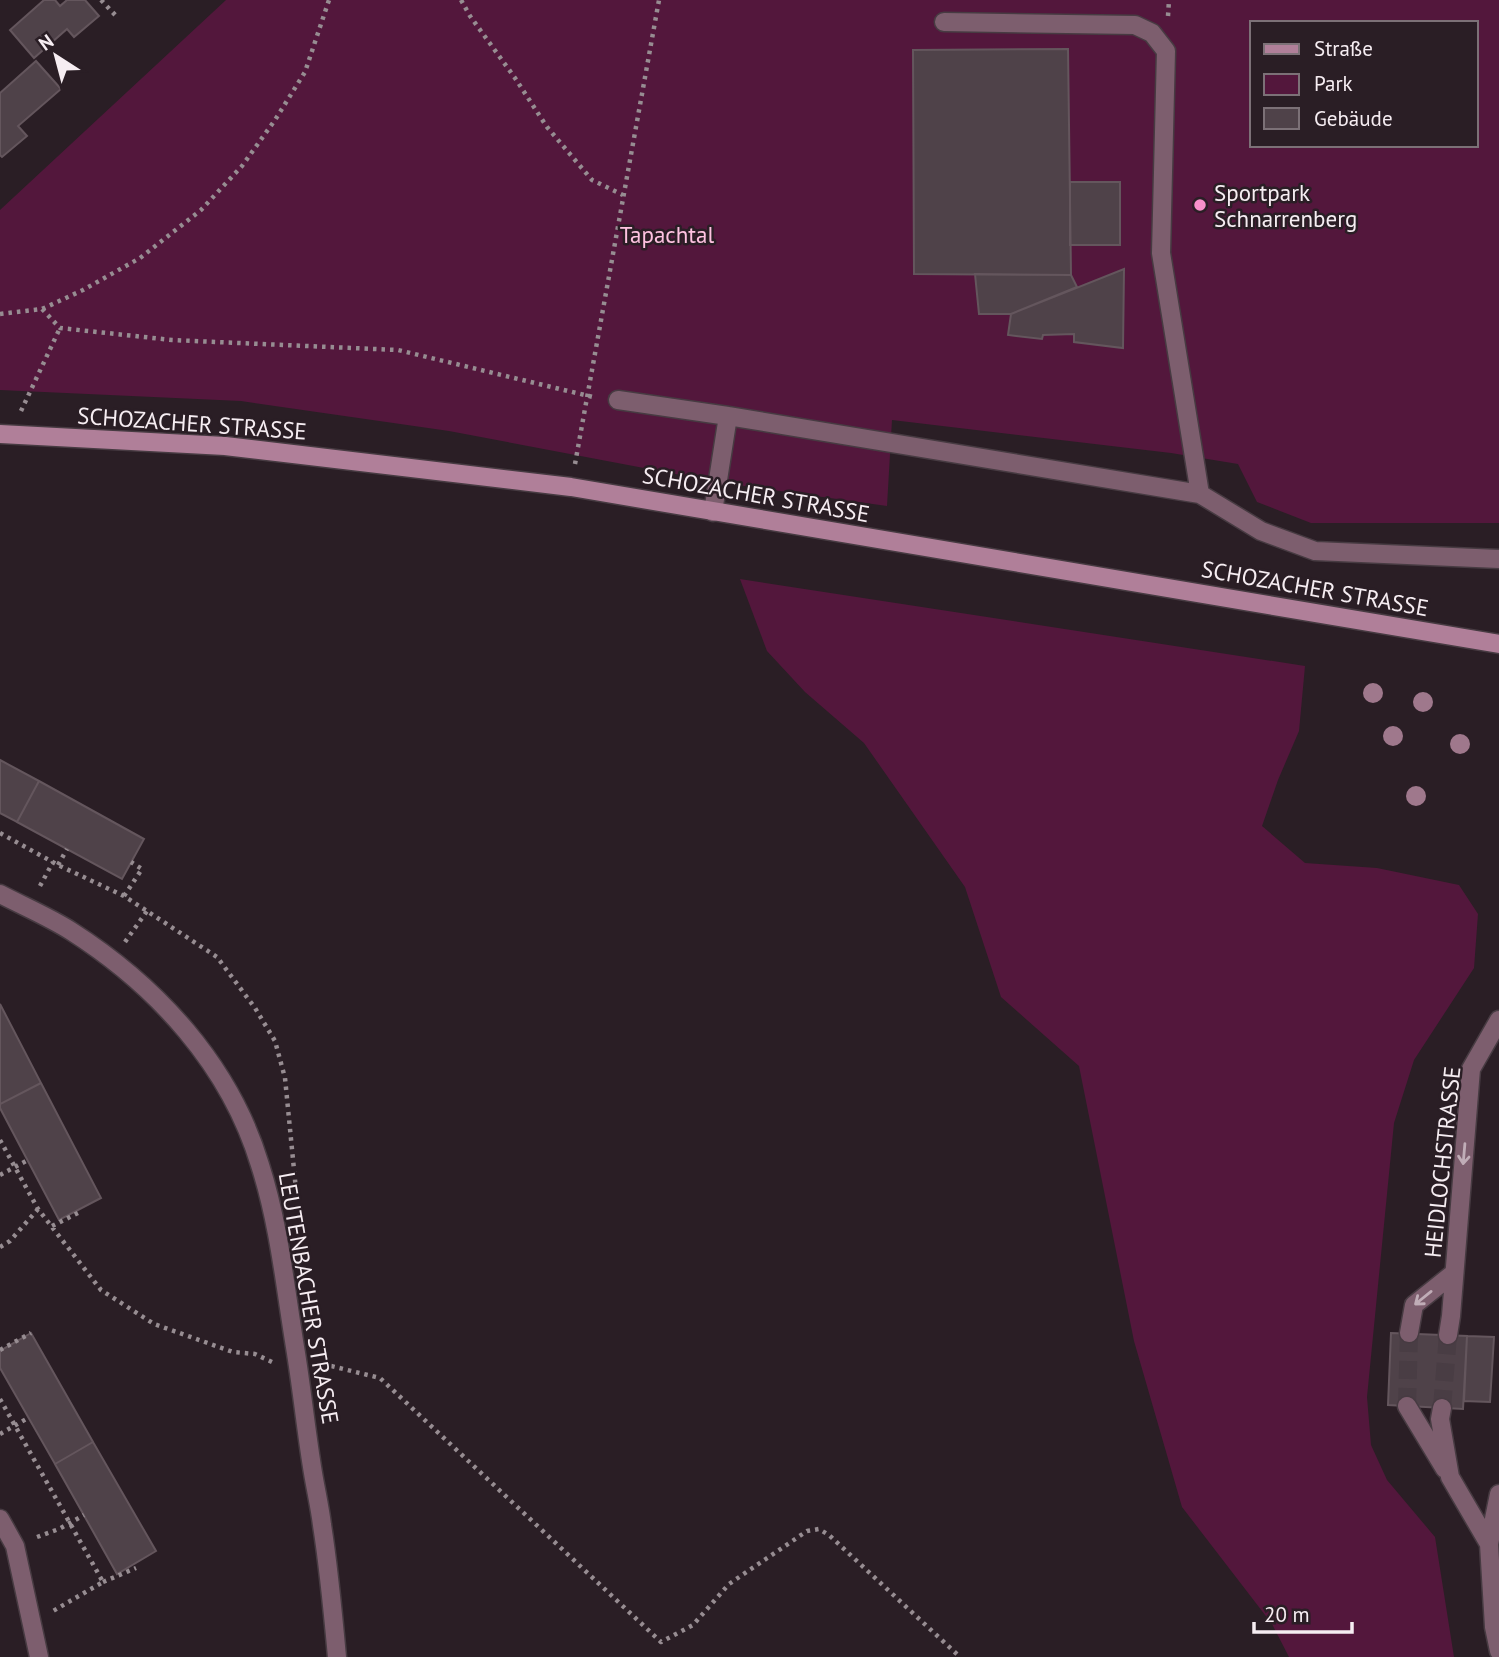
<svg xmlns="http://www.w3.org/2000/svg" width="1499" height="1657" viewBox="0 0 1499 1657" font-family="'PT Sans',sans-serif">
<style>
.green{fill:#53173c;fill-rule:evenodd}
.building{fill:#4f4249;stroke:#64565d;stroke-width:2}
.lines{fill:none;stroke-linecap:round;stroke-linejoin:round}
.minor-tunnel{stroke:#493d44;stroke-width:18;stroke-dasharray:18 9;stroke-linecap:butt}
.service-casing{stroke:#473b42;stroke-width:21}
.minor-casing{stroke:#473b42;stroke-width:21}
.secondary-casing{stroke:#473b42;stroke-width:21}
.path{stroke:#978d92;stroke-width:4.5;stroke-dasharray:3.5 5;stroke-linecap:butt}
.service{stroke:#7d5e6e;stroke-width:18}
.minor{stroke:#7d5e6e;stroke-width:18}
.secondary{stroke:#b07f99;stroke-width:18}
.tree{fill:#9f788c}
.oneway{stroke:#c0adb7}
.poi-dot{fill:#f890cb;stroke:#2a1e25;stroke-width:2.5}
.labels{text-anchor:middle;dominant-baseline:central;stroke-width:5;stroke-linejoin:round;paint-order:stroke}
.poi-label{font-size:23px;fill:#f6edf2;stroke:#2a1e25;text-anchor:start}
.park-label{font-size:23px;fill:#fec2e1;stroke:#2a1e25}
.street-label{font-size:23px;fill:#f6edf2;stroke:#2a1e25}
</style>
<rect width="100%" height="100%" fill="#2a1e25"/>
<path class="green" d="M226 0H1499V523H1311L1257 502 1238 464 1171 453 892 420 887 506 723 483 449 431 241 401 0 390V210ZM1252 23H1476V145H1252Z
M740 579 1305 666 1299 731 1278 780 1262 826 1305 863 1377 868 1459 885 1478 914 1474 968 1414 1060 1394 1123 1367 1397 1371 1445 1387 1480 1435 1537 1454 1657H1289L1272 1624 1182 1507 1134 1341 1079 1066 1001 997 965 887 864 743 805 692 767 651Z"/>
<path class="building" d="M44 0H55L60 6 67 0H85L99 16 74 37 67 29 34 58 10 30Z
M1068 49 1071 275 914 274 913 50Z
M36 61 61 89 18 126 27 136 2 157 0 155V93Z
M1070 182H1120V245H1070Z
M1124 269 1123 348 1074 342V334L1043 335 1042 339 1008 335 1011 314Z
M975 274 1071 275 1077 287 1011 314H979Z
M0 760 39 781 17 822 0 813Z
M39 781 144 839 122 879 17 822Z
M0 1004 41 1083 0 1104Z
M41 1083 101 1198 59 1220 0 1108V1104Z
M31 1333 93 1442 55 1464 0 1368V1351Z
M1391 1333 1467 1336 1463 1409 1388 1405Z
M1467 1336 1494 1337 1490 1402 1464 1401Z
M93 1442 156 1551 117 1574 55 1464Z"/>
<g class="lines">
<path class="minor-tunnel" d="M1407 1406 1409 1333
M1442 1408 1448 1335"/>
<defs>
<path id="service" d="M944 22 1135 25 1152 33 1166 51 1161 253 1200 494
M618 400 728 416 1200 494 1261 531 1315 551 1499 559
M713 512 728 416"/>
<path id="minor" d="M0 894C23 906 49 917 71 931 157 986 230 1065 260 1165 279 1224 285 1286 295 1347 302 1389 306 1431 313 1473 316 1491 320 1508 322 1525 329 1569 333 1613 337 1657
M1409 1333 1414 1305 1454 1273
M1448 1335 1451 1316 1471 1069 1499 1020
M1407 1406 1445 1469
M1442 1408 1440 1419 1450 1477 1489 1544
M1499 1494 1489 1544 1494 1627 1499 1651
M0 1519 15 1546 39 1657"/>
<path id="secondary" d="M0 434 225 446 571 487 1499 644"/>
</defs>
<use href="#service" class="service-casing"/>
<use href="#minor" class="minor-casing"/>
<use href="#secondary" class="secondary-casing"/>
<path class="path" d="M101 0 118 18
M461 0 470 16 515 78 547 127 592 180 623 195
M1168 16 1169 0
M42 309 60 328 172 340 398 350 593 397
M0 314 42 309 83 290 140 258 201 210 242 166 275 120 305 72 329 0
M21 411 60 328
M575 464 659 0
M0 833 58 865 124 896 217 957 255 1008 275 1041 285 1078 296 1190
M58 865 67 849
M40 886 53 862
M124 896 142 869 131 862
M125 942 147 911
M0 1140 38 1209 101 1290 154 1324 233 1352 255 1354 272 1362
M0 1175 28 1160
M52 1226 78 1213 77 1211
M0 1247 10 1241 38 1209
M0 1350 31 1333
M323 1364 380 1378 661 1642 693 1625 729 1584 807 1531 819 1529 829 1535 960 1657
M0 1399 103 1582 53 1611
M0 1434 28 1418
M37 1537 59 1529 84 1515
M103 1582 136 1568"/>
<use href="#service" class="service"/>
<use href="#minor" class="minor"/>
<use href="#secondary" class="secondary"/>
</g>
<g class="tree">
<circle cx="1373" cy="693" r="10"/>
<circle cx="1423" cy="702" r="10"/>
<circle cx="1393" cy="736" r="10"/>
<circle cx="1460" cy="744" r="10"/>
<circle cx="1416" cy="796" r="10"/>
</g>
<defs><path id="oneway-shaft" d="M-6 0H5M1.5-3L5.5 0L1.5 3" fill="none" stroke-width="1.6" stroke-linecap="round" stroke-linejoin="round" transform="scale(1.75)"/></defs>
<g class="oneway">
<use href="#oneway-shaft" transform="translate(1464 1154) rotate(95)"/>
<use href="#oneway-shaft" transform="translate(1423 1298) rotate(141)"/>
</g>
<circle class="poi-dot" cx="1200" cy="205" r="7"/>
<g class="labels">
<g class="poi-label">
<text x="1214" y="192">Sportpark<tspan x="1214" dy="26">Schnarrenberg</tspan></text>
</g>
<g class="park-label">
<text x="667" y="234">Tapachtal</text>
</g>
<g class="street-label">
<text transform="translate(192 423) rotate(4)">SCHOZACHER STRASSE</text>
<text transform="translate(756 494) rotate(10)">SCHOZACHER STRASSE</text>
<text transform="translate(1315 588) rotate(10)">SCHOZACHER STRASSE</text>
<text transform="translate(1442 1162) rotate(-84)">HEIDLOCHSTRASSE</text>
<text transform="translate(309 1298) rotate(80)">LEUTENBACHER STRASSE</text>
</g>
</g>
<rect x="1250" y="21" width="228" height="126" fill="#2a1e25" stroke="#7c7177" stroke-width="2"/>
<rect x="1264" y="44" width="35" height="10" fill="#b07f99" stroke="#7c7177" stroke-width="2"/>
<text x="1314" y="56" font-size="21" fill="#f6edf2">Straße</text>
<rect x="1264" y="74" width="35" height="21" fill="#53173c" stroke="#7c7177" stroke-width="2"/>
<text x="1314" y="91" font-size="21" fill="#f6edf2">Park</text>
<rect x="1264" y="108" width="35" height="21" fill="#4f4249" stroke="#7c7177" stroke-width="2"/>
<text x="1314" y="126" font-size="21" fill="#f6edf2">Gebäude</text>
<g transform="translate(56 56) rotate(324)" stroke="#2a1e25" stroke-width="5" paint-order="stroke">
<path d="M0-5L12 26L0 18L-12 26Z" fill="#f6edf2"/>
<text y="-10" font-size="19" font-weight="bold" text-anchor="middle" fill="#f6edf2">N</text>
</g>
<path d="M1254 1622v10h98v-10" fill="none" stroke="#f6edf2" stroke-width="3.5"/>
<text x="1264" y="1622" font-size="21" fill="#f6edf2" stroke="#2a1e25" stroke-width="5" paint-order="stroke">20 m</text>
</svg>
